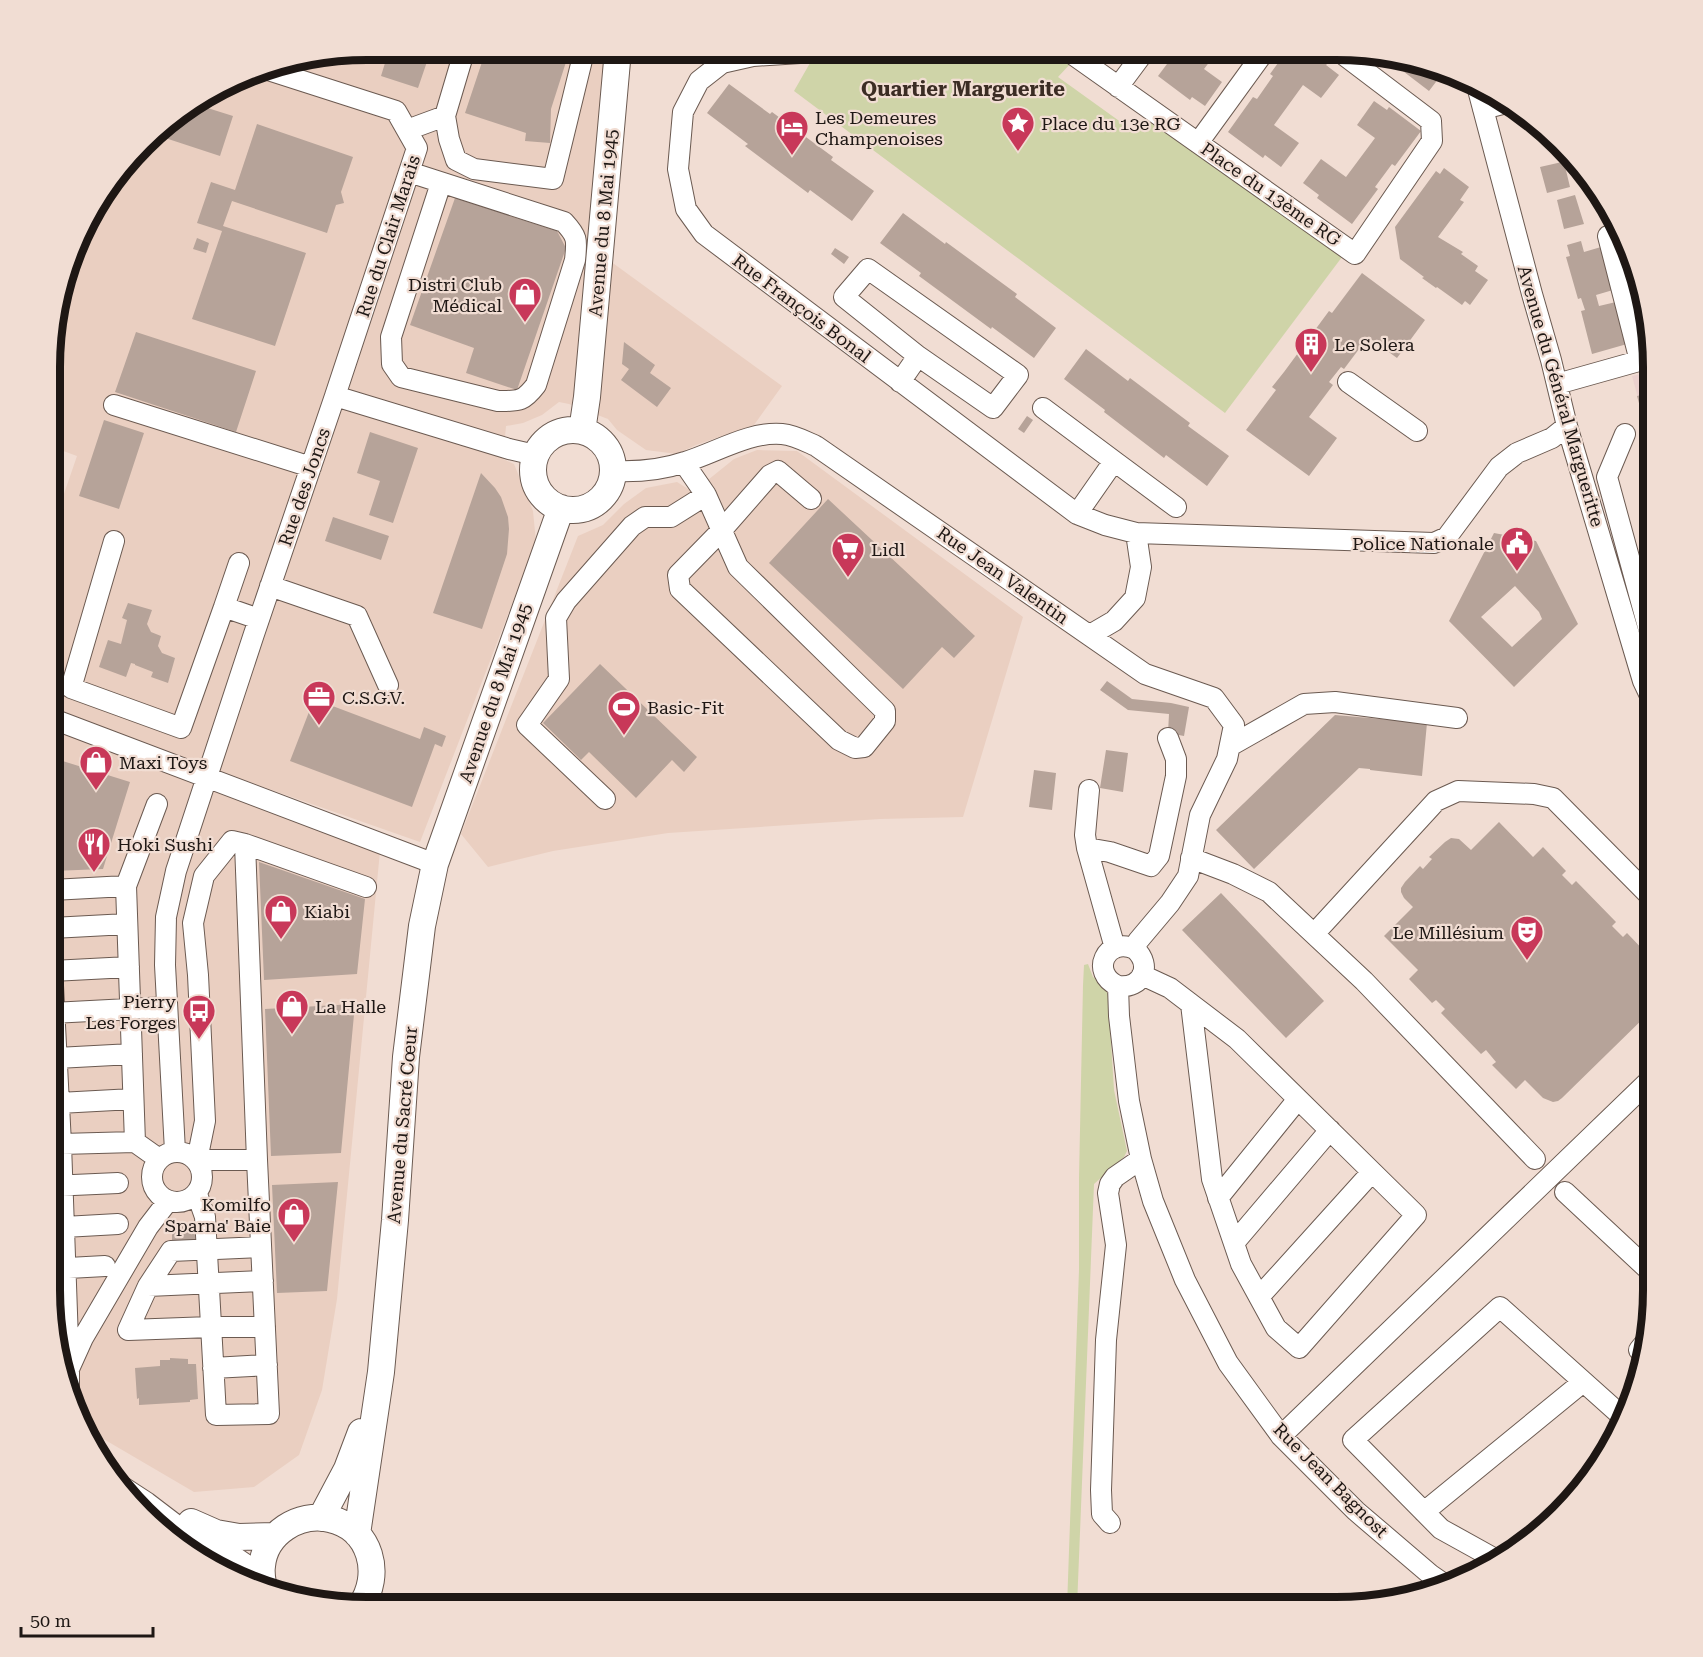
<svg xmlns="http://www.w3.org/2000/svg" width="1703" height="1657" viewBox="0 0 1703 1657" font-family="'Roboto Serif',serif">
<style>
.built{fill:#eacfc1}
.education{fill:#ebd1ce}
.green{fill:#cfd4a8}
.building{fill:#b6a399;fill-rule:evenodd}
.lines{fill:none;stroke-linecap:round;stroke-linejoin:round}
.minor-casing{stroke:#6b5a51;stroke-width:22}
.major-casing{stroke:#6b5a51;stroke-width:28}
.minor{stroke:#fff;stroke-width:20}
.major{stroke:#fff;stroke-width:26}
.labels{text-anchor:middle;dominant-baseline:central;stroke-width:4.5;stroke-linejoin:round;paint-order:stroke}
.poi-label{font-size:18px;fill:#1e1714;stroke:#f1ddd3;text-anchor:start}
.street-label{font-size:18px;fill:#1e1714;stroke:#f1ddd3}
.neighbourhood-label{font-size:20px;font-weight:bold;fill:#3b2c24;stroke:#f1ddd3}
.rim{fill:none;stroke:#1e1714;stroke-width:8}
</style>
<rect width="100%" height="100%" fill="#f1ddd3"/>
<path class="built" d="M367 50H606L588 245 782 386 754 425 696 445 677 454 646 450 617 430 608 419 569 404 559 402 542 415 523 423 506 426 503 459 514 464 533 511 536 542 420 842 53 713 54 523 77 456 55 448 56 306 92 209 158 128 265 66Z
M757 450 797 451 1023 617 963 817 880 819 668 833 553 851 488 867 461 834 578 536 603 525 624 504 646 488 677 482 693 492 734 459Z
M53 727 380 851 337 1299 322 1390 299 1455 254 1487 194 1492 83 1427 74 1411 50 1310Z"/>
<path class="education" d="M1653 371V452L1632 376Z"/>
<path class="green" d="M837 51H1057L1072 62 1058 77 1136 133 1148 117 1342 257 1225 413 794 91 810 63 833 56Z
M1088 964 1093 977 1103 985 1108 994 1114 1090 1127 1151 1124 1157 1094 1184 1077 1607H1067L1079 1270V1178L1083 985 1084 965Z"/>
<path class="building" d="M389 50H431L418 88 381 76Z
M486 50H530L566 62 551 109 550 143 525 141 526 133 465 113Z
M1176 52H1217L1204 69 1222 82 1205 106 1192 97 1190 100 1158 76Z
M1286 52H1315L1329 62 1326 65 1339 75 1321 98 1303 85 1274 125 1299 143 1281 167 1265 155 1263 158 1228 132 1253 97 1257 99 1273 76 1270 74Z
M1399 60 1442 74 1429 91 1395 65Z
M729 84 770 114 772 112 833 157 831 160 874 191 852 221 810 190 808 193 745 146 748 144 707 113Z
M1374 101 1387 110 1389 107 1421 131 1395 166 1392 164 1375 187 1378 189 1352 224 1317 198 1319 195 1303 183 1321 159 1346 177 1375 138 1357 125Z
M198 105 233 116 220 156 153 134 158 128Z
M257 124 353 157 341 192 344 203 336 205 327 233 232 201 223 226 306 253 275 346 192 319 222 231 197 223 211 182 235 190Z
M1551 142 1571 159 1564 162 1570 187 1547 193 1540 167 1562 162 1559 150 1554 151Z
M1444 168 1469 187 1460 200 1464 202 1438 237 1463 252 1461 254 1478 266 1475 271 1488 280 1470 305 1465 301 1462 305 1437 287 1436 288 1422 278 1424 277 1400 259 1395 227 1436 171 1440 174Z
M1575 195 1584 224 1564 229 1557 200Z
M455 198 557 231 566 248 517 390 466 373 474 348 410 325Z
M903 213 945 244 946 242 1017 294 1015 297 1056 328 1034 358 992 327 991 329 919 276 921 273 880 243Z
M197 238 209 243 206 253 193 249Z
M1581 241 1584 252 1601 247 1613 290 1596 295 1599 306 1616 302 1627 344 1592 354 1581 311 1585 310 1581 298 1578 299 1566 257 1570 256 1567 245Z
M835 248 849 257 844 264 831 254Z
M1631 251 1639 289 1630 292 1619 254Z
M1362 273 1425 320 1397 358 1368 337 1344 369 1341 367 1329 382 1333 385 1309 417 1337 438 1309 476 1246 430 1276 390 1272 387 1284 372 1329 311 1332 313Z
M1641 294 1652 342 1644 344 1631 297Z
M136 332 256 371 236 432 115 392Z
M624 342 655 365 650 373 671 388 657 407 621 380 629 369 622 364Z
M1086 349 1128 381 1130 378 1190 423 1188 426 1229 456 1207 486 1166 455 1164 458 1104 412 1105 410 1064 379Z
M1653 392V450H1652L1637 396Z
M1027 416 1033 420 1024 433 1018 429Z
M104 420 144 433 119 509 79 496Z
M370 432 418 448 393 523 369 515 380 481 357 473Z
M481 473 495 488 501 497 508 517 509 529 507 554 482 629 433 613Z
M828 499 975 636 954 658 942 647 903 689 769 563Z
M333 517 389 536 381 560 325 541Z
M1494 533 1536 541 1578 624 1514 687 1449 621ZM1515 586 1539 612 1542 619 1512 647 1481 617Z
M128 603 152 610 147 624 151 632 161 636 158 646 162 653 175 658 168 683 151 677 153 672 135 665V664L131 663 126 677 99 667 108 640 121 644 127 620 122 618Z
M600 664 697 757 684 772 672 760 636 798 589 752 581 760 543 723Z
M1107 681 1132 699 1171 703 1189 707 1184 736 1168 733 1169 714 1128 710 1100 690Z
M314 699 420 739 424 727 446 736 442 747 435 744 412 807 290 761Z
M1335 715 1427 723 1422 776 1370 770V769L1359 768 1254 869 1216 830Z
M1106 750 1128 753 1123 792 1100 788Z
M53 758 130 782 103 869 53 871Z
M1034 770 1056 773 1052 810 1029 807Z
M1499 822 1533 857 1543 847 1566 871 1562 875 1572 885 1576 881 1616 922 1612 926 1623 937 1627 933 1650 957 1641 966 1653 978V1009L1562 1098 1558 1101 1553 1102 1543 1098 1525 1080 1516 1089 1492 1065 1496 1062 1486 1050 1481 1054 1441 1013 1445 1009 1436 1000 1432 1003 1409 979 1418 970 1384 936 1413 907 1404 898 1401 892V888L1405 882 1420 866 1423 869 1432 859 1429 857 1445 842 1451 838 1459 839 1471 850Z
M259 862 365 899 357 974 264 980Z
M1221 893 1324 1001 1286 1038 1182 930Z
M355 1004 341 1153 271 1156 265 1009Z
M338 1182 327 1291 277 1293 272 1185Z
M172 1226H195V1240H172Z
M170 1358 188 1359V1364H196L198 1399 190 1400V1402L139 1405V1398L137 1399 135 1368 160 1366V1360H170Z"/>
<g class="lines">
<defs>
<path id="minor" d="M810 51 800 53 753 56 722 63 699 81 683 112 678 169 686 209 704 234 1077 514 1105 525 1136 533 1434 543 1447 537 1499 467 1517 453 1552 438 1567 426
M1068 51 1355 254 1432 141 1431 121 1340 52
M262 68 396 111 417 148 335 396
M1477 86 1532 294 1551 360 1567 426 1643 681 1653 702
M1118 87 1144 52
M1483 109 1506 103
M445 116 449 139 456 160 474 169 553 179 583 56 568 50
M407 130 445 116 464 52
M1198 143 1264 52
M409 172 564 222C578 237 577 240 575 260L536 385C523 402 519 401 498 401L401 377 392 364 391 337 441 183
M1608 236 1640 361
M900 382 918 356 844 297 868 269 1018 375 993 408 918 356
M1348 382 1417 431
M1557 384 1653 357
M114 405 311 467
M1043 408 1114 461 1077 514
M1625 434 1607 477 1653 645
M1114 461 1176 507
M613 471C637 472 662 470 685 462 715 453 750 431 782 434 794 435 805 441 816 446L1145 674 1214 698 1234 725 1227 759 1200 815 1188 876 1170 903 1138 941 1135 949C1106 936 1089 973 1118 986
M706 495 738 567 885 711V721L864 747 855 748 839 740 680 589 678 575 721 531 770 475 778 471 811 499
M114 541 71 688 181 728 224 607 259 619
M270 586 357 616 388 685
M224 607 239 563
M1090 635 1114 621 1135 598 1141 567 1136 533
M53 719 435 864
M1230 746 1304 704 1335 702 1457 718
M1089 790 1085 835 1087 848 1115 948
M605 799 527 725 559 679 556 618 566 601 632 526 645 517H671L706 495 684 463
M232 841 245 844 257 1160H197L205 1121 198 975 193 923 204 876Z
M245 844 366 887
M1087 848 1110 852 1151 866 1159 856 1176 776V759L1168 738
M1191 858 1233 874 1269 892 1364 981 1535 1159
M52 890 126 886
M52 928 127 924
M1314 934 1436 801 1458 791 1534 794 1553 798 1653 899
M1135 949C1153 966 1142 989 1118 986L1119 1016 1129 1101 1141 1159 1153 1201 1185 1280 1228 1363 1281 1436 1356 1511 1431 1575 1447 1586
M52 966 61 1144 69 1369
M52 971 129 967
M1142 975 1170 988 1191 1004 1212 1179 1241 1264 1276 1328 1299 1348 1416 1215 1237 1039 1191 1004
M52 1013 167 1007
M57 1058 132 1054
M59 1103 133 1099
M135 1142 126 886 157 804
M61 1144 135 1142 159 1159
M175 1151 165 965 166 917 176 871 254 634 335 396 509 449 535 455
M152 1177a25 25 0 1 1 50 0a25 25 0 1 1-50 0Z
M51 1186 118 1183
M1565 1192 1653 1274
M197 1194 205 1217 216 1415 269 1414 257 1160
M1218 1198 1298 1099
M64 1227 118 1224
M1234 1243 1330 1130
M261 1247 171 1251 148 1286 128 1330 211 1327H265
M50 1269 105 1266
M148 1286 263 1281
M1259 1297 1372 1172
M1639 1350 1643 1345
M213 1368 267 1365
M69 1392V1369L83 1338 148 1227 168 1201
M1281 1436 1653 1077
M1424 1512 1583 1382
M1110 1523 1102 1514 1101 1490 1106 1340 1116 1245 1108 1193 1110 1184 1115 1177 1141 1159
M1497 1560 1441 1529 1353 1440 1500 1307 1624 1418"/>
<path id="major" d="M533 470a40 40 0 1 1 80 0a40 40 0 1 1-80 0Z
M582 431 587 397 618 50
M122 1490 145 1505 183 1534 234 1560 253 1573 262 1584
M321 1518 347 1469 361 1432
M191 1522 216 1533 239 1537 275 1536
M357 1534 381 1372 395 1220 406 1057 422 926 435 864 561 508
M263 1584C262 1578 261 1572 262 1566 265 1533 299 1512 330 1519 371 1528 383 1575 360 1607"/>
</defs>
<use href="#minor" class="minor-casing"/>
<use href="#major" class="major-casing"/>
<use href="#minor" class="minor"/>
<use href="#major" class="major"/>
</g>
<defs>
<symbol id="sight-pin" viewBox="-11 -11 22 30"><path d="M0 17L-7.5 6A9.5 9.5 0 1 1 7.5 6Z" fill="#c83859" stroke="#f1ddd3"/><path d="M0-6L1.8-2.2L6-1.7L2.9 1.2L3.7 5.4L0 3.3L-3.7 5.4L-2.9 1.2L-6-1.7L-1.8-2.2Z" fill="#fff"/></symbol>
<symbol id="hotel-pin" viewBox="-11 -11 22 30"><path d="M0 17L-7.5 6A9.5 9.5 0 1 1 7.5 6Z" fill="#c83859" stroke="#f1ddd3"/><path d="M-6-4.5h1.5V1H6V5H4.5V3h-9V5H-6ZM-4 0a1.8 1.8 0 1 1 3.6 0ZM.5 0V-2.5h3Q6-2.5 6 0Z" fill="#fff"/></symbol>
<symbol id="shop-pin" viewBox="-11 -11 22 30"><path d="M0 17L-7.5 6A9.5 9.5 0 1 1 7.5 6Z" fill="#c83859" stroke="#f1ddd3"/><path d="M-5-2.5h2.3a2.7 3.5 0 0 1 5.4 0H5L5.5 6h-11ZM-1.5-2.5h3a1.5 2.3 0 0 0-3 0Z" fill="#fff"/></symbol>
<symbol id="building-pin" viewBox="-11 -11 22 30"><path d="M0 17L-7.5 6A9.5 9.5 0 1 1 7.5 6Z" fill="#c83859" stroke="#f1ddd3"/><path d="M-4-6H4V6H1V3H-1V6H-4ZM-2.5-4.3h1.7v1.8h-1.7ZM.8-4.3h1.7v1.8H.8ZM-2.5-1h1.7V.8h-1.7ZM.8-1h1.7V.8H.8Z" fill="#fff"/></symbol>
<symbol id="civic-pin" viewBox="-11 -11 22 30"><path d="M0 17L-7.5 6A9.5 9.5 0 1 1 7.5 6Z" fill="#c83859" stroke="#f1ddd3"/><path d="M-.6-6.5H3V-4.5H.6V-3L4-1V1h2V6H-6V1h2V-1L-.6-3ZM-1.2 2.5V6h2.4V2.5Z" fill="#fff"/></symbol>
<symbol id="supermarket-pin" viewBox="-11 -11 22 30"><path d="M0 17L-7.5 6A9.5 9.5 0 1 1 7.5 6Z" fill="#c83859" stroke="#f1ddd3"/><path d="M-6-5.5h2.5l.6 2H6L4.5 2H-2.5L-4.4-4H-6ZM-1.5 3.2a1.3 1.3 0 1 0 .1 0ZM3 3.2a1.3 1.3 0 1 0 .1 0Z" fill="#fff"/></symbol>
<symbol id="office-pin" viewBox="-11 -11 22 30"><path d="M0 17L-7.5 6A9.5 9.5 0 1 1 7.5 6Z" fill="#c83859" stroke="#f1ddd3"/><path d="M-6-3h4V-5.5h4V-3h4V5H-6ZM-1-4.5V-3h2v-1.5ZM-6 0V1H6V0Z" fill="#fff"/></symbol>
<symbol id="stadium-pin" viewBox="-11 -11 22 30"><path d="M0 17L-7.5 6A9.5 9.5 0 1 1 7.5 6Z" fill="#c83859" stroke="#f1ddd3"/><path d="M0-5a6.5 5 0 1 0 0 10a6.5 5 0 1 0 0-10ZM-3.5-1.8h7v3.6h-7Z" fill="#fff"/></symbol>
<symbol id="restaurant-pin" viewBox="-11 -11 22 30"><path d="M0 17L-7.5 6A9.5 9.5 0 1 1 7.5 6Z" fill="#c83859" stroke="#f1ddd3"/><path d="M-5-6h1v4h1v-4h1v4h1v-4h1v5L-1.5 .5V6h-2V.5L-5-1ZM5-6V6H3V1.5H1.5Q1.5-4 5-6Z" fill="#fff"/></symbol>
<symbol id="theatre-pin" viewBox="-11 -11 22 30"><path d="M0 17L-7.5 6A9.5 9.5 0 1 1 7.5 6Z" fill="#c83859" stroke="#f1ddd3"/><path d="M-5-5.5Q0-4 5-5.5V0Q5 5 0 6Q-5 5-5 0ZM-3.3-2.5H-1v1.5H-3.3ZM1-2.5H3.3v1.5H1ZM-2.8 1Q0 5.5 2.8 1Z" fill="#fff"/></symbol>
<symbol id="bus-pin" viewBox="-11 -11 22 30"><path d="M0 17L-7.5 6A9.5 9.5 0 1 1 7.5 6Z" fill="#c83859" stroke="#f1ddd3"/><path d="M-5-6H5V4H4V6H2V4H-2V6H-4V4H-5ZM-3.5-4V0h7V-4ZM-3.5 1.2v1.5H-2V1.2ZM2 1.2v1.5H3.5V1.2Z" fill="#fff"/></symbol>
</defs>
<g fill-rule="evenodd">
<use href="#sight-pin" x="999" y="104" width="38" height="52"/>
<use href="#hotel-pin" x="773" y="108" width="38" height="52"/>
<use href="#shop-pin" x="506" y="275" width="38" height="52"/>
<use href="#building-pin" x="1292" y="325" width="38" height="52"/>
<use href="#civic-pin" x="1498" y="524" width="38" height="52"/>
<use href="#supermarket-pin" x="829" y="530" width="38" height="52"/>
<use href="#office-pin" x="300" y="678" width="38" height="52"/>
<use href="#stadium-pin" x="605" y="688" width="38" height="52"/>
<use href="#shop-pin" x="77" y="743" width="38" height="52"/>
<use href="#restaurant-pin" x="75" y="825" width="38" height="52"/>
<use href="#shop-pin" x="262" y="892" width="38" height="52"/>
<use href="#theatre-pin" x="1508" y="913" width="38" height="52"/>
<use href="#shop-pin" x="273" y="987" width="38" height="52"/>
<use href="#bus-pin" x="180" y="992" width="38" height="52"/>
<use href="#shop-pin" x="275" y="1195" width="38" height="52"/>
</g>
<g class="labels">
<g class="poi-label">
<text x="815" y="117">Les Demeures<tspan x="815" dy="21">Champenoises</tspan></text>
<text x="1041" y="123">Place du 13e RG</text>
<text x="502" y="284" text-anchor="end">Distri Club<tspan x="502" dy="21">Médical</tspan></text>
<text x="1334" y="344">Le Solera</text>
<text x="1494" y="543" text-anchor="end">Police Nationale</text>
<text x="871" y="549">Lidl</text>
<text x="342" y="697">C.S.G.V.</text>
<text x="647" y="707">Basic-Fit</text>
<text x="119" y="762">Maxi Toys</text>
<text x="117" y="844">Hoki Sushi</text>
<text x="304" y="911">Kiabi</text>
<text x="1504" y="932" text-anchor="end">Le Millésium</text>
<text x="176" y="1001" text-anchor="end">Pierry<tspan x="176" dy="21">Les Forges</tspan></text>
<text x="315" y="1006">La Halle</text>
<text x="271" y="1204" text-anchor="end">Komilfo<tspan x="271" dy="21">Sparna' Baie</tspan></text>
</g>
<g class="street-label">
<text transform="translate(1271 194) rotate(35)">Place du 13ème RG</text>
<text transform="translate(603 223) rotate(-85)">Avenue du 8 Mai 1945</text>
<text transform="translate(388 236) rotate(-72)">Rue du Clair Marais</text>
<text transform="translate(802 308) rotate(37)">Rue François Bonal</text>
<text transform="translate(1561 396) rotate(74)">Avenue du Général Margueritte</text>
<text transform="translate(304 487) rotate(-71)">Rue des Joncs</text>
<text transform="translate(1003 575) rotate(35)">Rue Jean Valentin</text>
<text transform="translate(495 693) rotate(-71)">Avenue du 8 Mai 1945</text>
<text transform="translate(402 1125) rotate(-85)">Avenue du Sacré Cœur</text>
<text transform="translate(1331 1480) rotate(45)">Rue Jean Bagnost</text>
</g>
<g class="neighbourhood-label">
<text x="963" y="89">Quartier Marguerite</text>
</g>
</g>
<path d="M0 0H1703V1657H0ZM367 60H1336A307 307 0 0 1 1643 367V1290A307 307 0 0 1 1336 1597H367A307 307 0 0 1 60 1290V367A307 307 0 0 1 367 60Z" fill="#f1ddd3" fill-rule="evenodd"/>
<path class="rim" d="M367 60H1336A307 307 0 0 1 1643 367V1290A307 307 0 0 1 1336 1597H367A307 307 0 0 1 60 1290V367A307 307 0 0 1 367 60Z"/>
<path d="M21 1627v9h132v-9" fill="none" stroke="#1e1714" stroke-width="3"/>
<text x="30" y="1627" font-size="18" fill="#1e1714" stroke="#f1ddd3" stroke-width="4.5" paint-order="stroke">50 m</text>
</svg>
